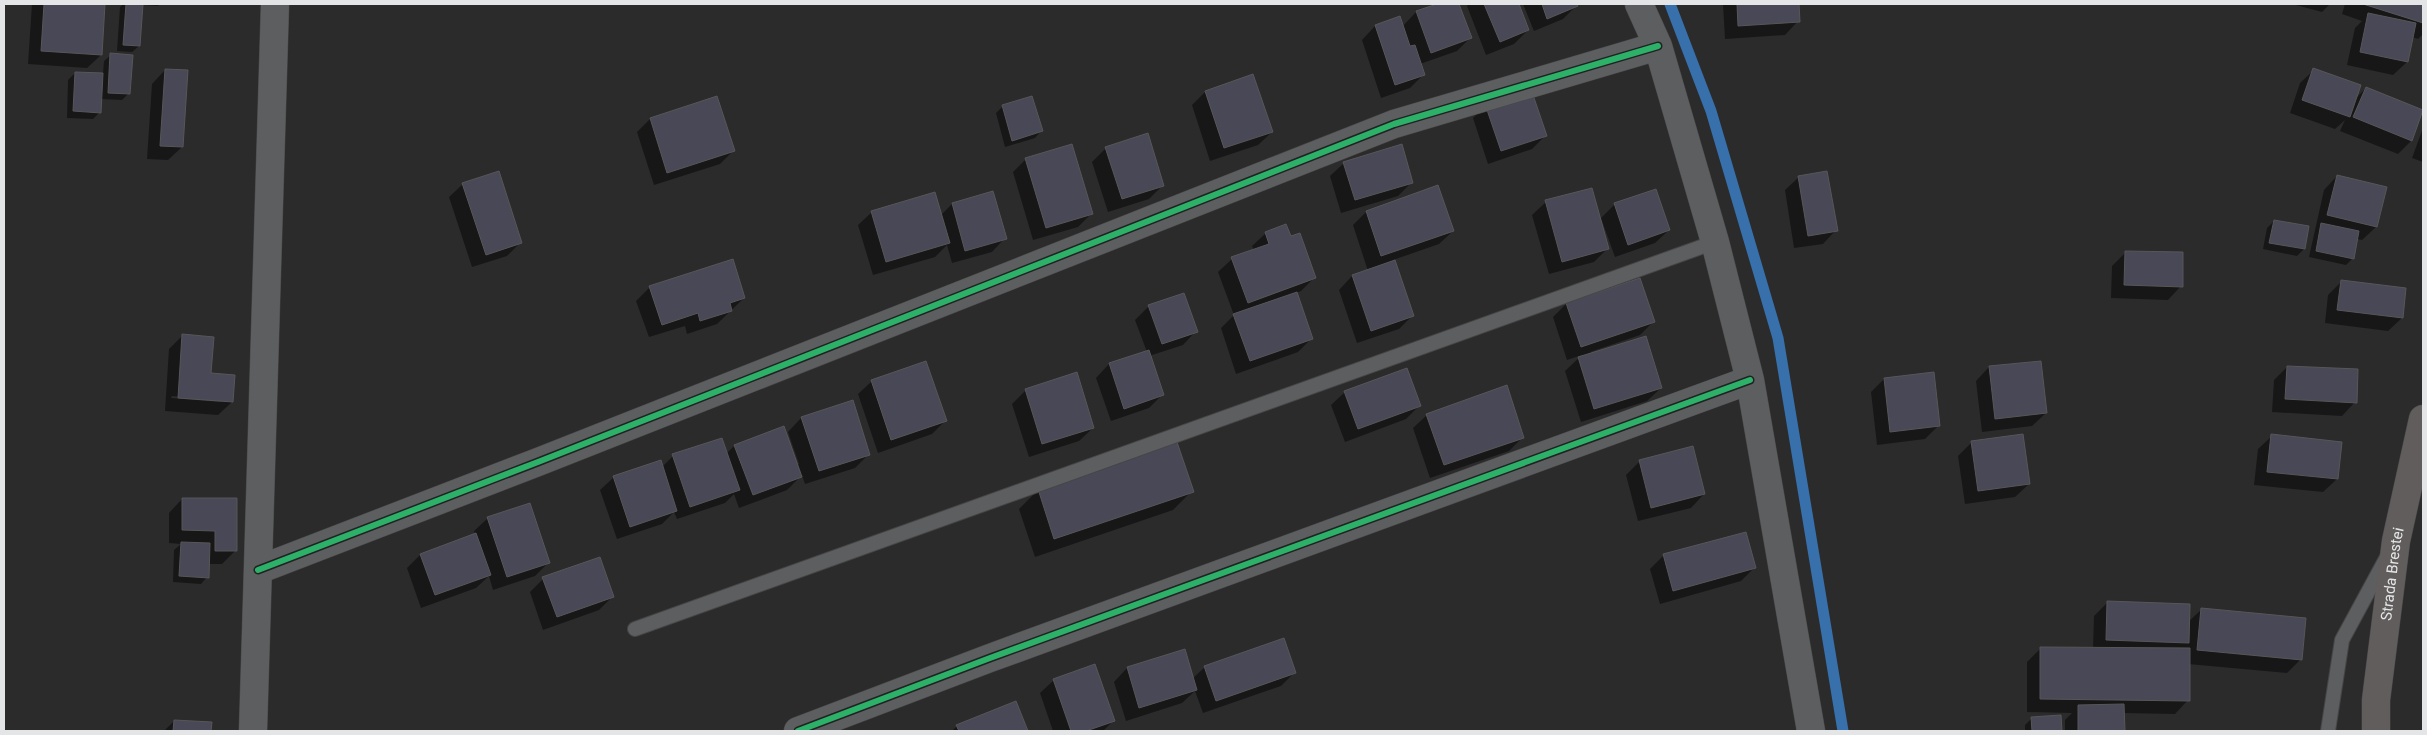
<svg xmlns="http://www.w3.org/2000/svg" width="2427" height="735" viewBox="0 0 2427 735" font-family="Roboto,sans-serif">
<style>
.shadow{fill:#0007;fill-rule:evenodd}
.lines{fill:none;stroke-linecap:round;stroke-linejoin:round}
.stream{stroke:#3770ab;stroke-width:11}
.building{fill:#494856;stroke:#575758}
.service-casing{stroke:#464647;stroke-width:16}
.minor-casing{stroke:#464647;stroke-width:29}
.secondary-casing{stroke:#464647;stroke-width:29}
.service{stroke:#5d5e5f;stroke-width:14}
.minor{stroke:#5d5e5f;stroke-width:28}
.secondary{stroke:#615d5c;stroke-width:28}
.cycleway-casing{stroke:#202223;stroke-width:9}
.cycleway{stroke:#2db169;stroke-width:6}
.labels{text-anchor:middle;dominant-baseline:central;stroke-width:4;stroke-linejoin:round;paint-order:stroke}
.street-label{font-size:15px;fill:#e4e5e6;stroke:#202223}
</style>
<rect width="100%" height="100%" fill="#2b2b2c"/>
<path class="shadow" d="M32 4H104L101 55 87 68 28 64Z
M123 4H160L158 6 141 5 139 46 132 52 117 51 120 7Z
M1441 4H1458L1470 38 1457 51 1420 64 1423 75 1410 88 1381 98 1362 40 1375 26 1399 18 1402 27 1416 12Z
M1469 4H1517L1528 30 1514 44 1486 55 1467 6Z
M1523 4H1575L1576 6 1563 19 1534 31Z
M1723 4H1797L1798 21 1785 35 1725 39Z
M2292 4H2330L2322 12Z
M2345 4H2423V34L2418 39 2412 37 2407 62 2393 75 2347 65 2355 28 2362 21 2342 14Z
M111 55 129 93 122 100 101 99 100 112 93 119 67 118 68 80 75 73 103 74 104 61Z
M165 70 182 147 168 160 147 159 152 84Z
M2314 70 2354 100 2366 88 2423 111 2411 141 2398 154 2340 131 2345 120 2335 129 2290 113 2300 83Z
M1253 76 1272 132 1258 145 1210 161 1192 105 1205 92Z
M1486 105 1545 136 1532 149 1488 164 1473 118Z
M1003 106 1041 131 1035 138 1005 147 996 113Z
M650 119 734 150 720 164 654 185 637 132Z
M2423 128V162L2412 158Z
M1106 148 1163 185 1149 199 1108 212 1092 162Z
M1026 159 1091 214 1078 227 1033 240 1013 172Z
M1344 163 1411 183 1398 196 1341 213 1330 176Z
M2337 176 2376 227 2362 240 2357 239 2353 258 2346 265 2309 257 2324 190Z
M1799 177 1836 230 1823 244 1794 248 1785 190Z
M463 184 521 242 507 256 472 267 449 197Z
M1438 187 1453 231 1439 244 1393 260 1412 316 1399 329 1357 343 1339 290 1352 276 1368 271 1353 225 1366 212Z
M1546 202 1607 249 1594 262 1549 274 1532 215Z
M952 204 1005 238 992 252 952 263 947 245 935 257 873 275 858 225 872 212 941 215Z
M1615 204 1669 230 1655 243 1615 257 1601 218Z
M2274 221 2304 249 2297 256 2263 249 2267 228Z
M1266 233 1290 237 1314 278 1301 291 1296 293 1311 339 1298 352 1236 374 1221 328 1234 315 1218 272 1232 259 1254 251 1252 246Z
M2126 252 2181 286 2168 300 2111 298 2112 266Z
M2342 281 2402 318 2388 331 2325 323 2328 295Z
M650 287 744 298 717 324 687 334 685 326 649 337 636 301Z
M1566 304 1653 322 1640 335 1590 352 1661 388 1647 401 1581 422 1565 371 1582 355 1567 360 1553 317Z
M1149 306 1196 331 1183 345 1149 356 1162 395 1149 408 1111 421 1096 378 1109 364 1147 352 1135 320Z
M183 335 232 402 218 415 165 411 169 349ZM172 396 221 400V402L171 398Z
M1989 367 2046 413 2032 426 1982 432 1976 381Z
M2287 367 2355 402 2342 416 2272 412 2274 380Z
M1884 379 1938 426 1925 439 1877 445 1871 392Z
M872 381 945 421 932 434 878 453 858 394Z
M1026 390 1093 428 1079 441 1029 457 1012 404Z
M1345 392 1420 405 1406 419 1345 442 1331 405Z
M1427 415 1523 437 1509 451 1430 478 1413 428Z
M801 418 869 454 855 468 805 484 802 475 787 490 739 508 734 494 725 503 677 519 674 512 662 524 617 539 600 490 614 477 662 467 673 456 726 454 734 446 797 465 799 464 788 432Z
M2272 436 2340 443 2337 479 2323 492 2254 485 2258 449Z
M1972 442 2029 484 2015 497 1965 504 1958 456Z
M1640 461 1704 494 1691 508 1638 521 1626 475Z
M1038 490 1192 491 1173 510 1035 557 1019 509Z
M182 499 236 550 222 564H208L207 577 201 584 173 582 174 550 181 544 169 543V513Z
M488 518 548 563 535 576 493 590 489 576 476 588 421 608 407 568 420 555 475 535 474 531Z
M1664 555 1754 568 1741 581 1660 604 1650 569Z
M543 579 613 596 599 610 543 630 530 592Z
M2108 602 2188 622 2201 610 2301 659 2287 673 2188 664V700L2175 714 2123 713V731H2065V720L2072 713 2027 712V662L2040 649H2093L2094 616Z
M1184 651 1192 679 1205 667 1295 672 1281 686 1203 713 1195 691 1182 703 1126 721 1114 682 1127 668Z
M1054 680 1113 721 1103 731H1053L1040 693Z
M1015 702 1027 731H952L957 726Z
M2060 717 2061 731H2025V725L2032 718Z
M174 721 210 723V731H164Z"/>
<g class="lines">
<path class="stream" d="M1670 4 1711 111 1778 338 1843 731"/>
</g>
<path class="building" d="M44 4H105L102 55 41 51Z
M126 4H143L140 46 123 45Z
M1437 4H1459L1472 38 1431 53 1416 11Z
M1484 4H1519L1529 30 1500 42Z
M1542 4H1577L1578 6 1547 19Z
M1737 4H1799L1800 22 1738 26Z
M2363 4H2423V23Z
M2368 13 2416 23 2408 62 2360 52Z
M1400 16 1410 46 1415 45 1425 75 1395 85 1375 25Z
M110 53 133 55 130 94 108 93Z
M2313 68 2361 85 2350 117 2302 100Z
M165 69 188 70 183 147 160 146Z
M75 72 103 73 101 113 73 111Z
M1253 74 1273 132 1224 148 1205 91Z
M2366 87 2423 110 2412 141 2353 117Z
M1531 89 1547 136 1501 151 1485 104Z
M717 96 735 151 667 173 650 118Z
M1032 96 1043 131 1012 141 1002 105Z
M1148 133 1164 186 1122 199 1105 147Z
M1072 144 1093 214 1046 228 1025 158Z
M1402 144 1413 183 1355 200 1343 162Z
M499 171 522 243 486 255 462 183Z
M1827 171 1838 231 1808 236 1798 176Z
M2337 175 2387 187 2377 227 2327 215Z
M1438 185 1454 231 1381 256 1366 211Z
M1592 188 1609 249 1562 262 1545 200Z
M1656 189 1670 230 1628 245 1614 203Z
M993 191 1007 239 965 251 952 203Z
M935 192 950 243 886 262 871 211Z
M2274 220 2309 226 2305 249 2269 243Z
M2321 223 2359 231 2354 259 2316 251Z
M1286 224 1291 236 1300 233 1316 278 1248 303 1231 257 1269 244 1265 232Z
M2125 251 2183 252V287L2124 285Z
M733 259 745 298 730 303 732 311 700 321 698 313 662 325 649 286Z
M1395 260 1414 316 1371 331 1352 275Z
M1640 278 1655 322 1581 347 1566 303Z
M2341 280 2406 288 2403 318 2337 310Z
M1297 292 1313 339 1250 361 1233 314Z
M1184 293 1198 332 1162 344 1148 305Z
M182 334 214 337 211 373 235 375 233 402 178 398Z
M1646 336 1662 388 1594 409 1578 357Z
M1149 350 1164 395 1124 409 1109 363Z
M926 361 947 421 891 440 871 380Z
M2041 361 2047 413 1995 419 1989 366Z
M2287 366 2358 369 2357 403 2285 399Z
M1407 368 1421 406 1358 429 1344 391Z
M1077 372 1094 428 1042 444 1025 389Z
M1934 372 1940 426 1890 432 1884 378Z
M1507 385 1524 438 1444 465 1426 414Z
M853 400 870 455 819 471 801 417Z
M784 426 802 477 753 495 734 445Z
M2023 434 2030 484 1978 491 1971 441Z
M2271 434 2342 442 2338 479 2267 472Z
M722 438 740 490 690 507 672 454Z
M1177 442 1194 492 1054 539 1038 489Z
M1693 446 1705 494 1651 508 1639 460Z
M661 460 677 511 630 527 613 476Z
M182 498H237V551H215V531L182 530Z
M530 503 550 563 507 577 487 517Z
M1746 532 1756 568 1673 591 1663 554Z
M476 533 491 575 435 595 420 554Z
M181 542 210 543 209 578 179 576Z
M600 557 614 597 557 617 542 577Z
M2107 601 2190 604 2189 643 2106 640Z
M2201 608 2306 618 2302 660 2197 650Z
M1284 638 1296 673 1216 701 1204 666Z
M2040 647 2190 648V701L2040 699Z
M1185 649 1197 690 1139 708 1127 667Z
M1095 664 1115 721 1086 731H1071L1053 679Z
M1016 701 1028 731H959L956 725Z
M2124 704 2125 731H2078V705Z
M2061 715 2062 731H2032L2031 717Z
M174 720 212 722 211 731H173Z"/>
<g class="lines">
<defs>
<path id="service" d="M635 629 1715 242
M2328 731 2342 640 2387 557"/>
<path id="minor" d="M1639 4 1658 46 1715 242 1750 380 1811 731
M258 570 538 462 1394 124 1658 46
M253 731 275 4
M798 731 990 658 1750 380"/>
<g id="secondary">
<path id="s1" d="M2376 731V700L2396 541 2423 419"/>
</g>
</defs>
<use href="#service" class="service-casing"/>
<use href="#minor" class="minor-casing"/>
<use href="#secondary" class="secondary-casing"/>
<use href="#service" class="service"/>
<use href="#minor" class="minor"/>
<use href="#secondary" class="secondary"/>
<defs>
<path id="cycleway" d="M258 570 538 462 1394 124 1658 46
M798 731 990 658 1750 380"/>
</defs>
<use href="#cycleway" class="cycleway-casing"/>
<use href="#cycleway" class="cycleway"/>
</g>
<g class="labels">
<g class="street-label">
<text stroke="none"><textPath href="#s1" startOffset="158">Strada Brestei</textPath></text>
</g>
</g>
<rect width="2427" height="735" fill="none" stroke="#e4e5e6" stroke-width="10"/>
</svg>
